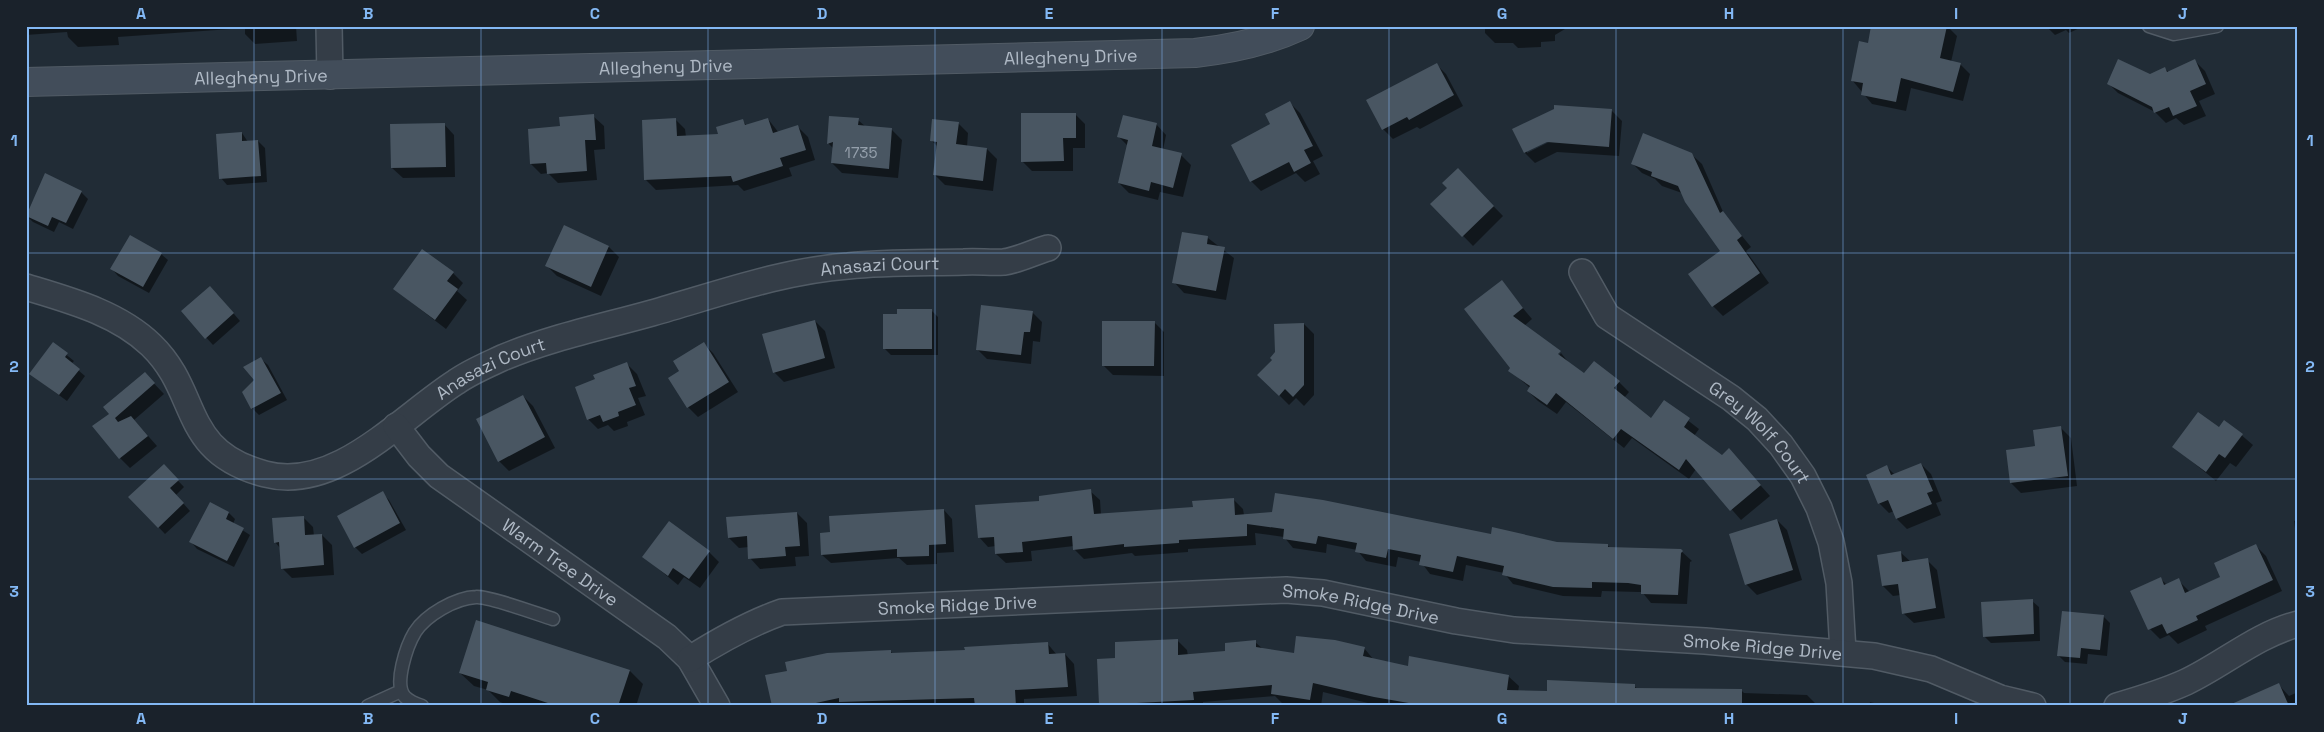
<svg xmlns="http://www.w3.org/2000/svg" width="2324" height="732" viewBox="0 0 2324 732" font-family="'Space Grotesk',sans-serif">
<style>
.shadow{fill:#0007;fill-rule:evenodd}
.building{fill:#495662}
.lines{fill:none;stroke-linecap:round;stroke-linejoin:round}
.lane-casing{stroke:#515b65;stroke-width:15}
.street-casing{stroke:#515b65;stroke-width:28}
.secondary-casing{stroke:#515b65;stroke-width:30}
.lane{stroke:#343d47;stroke-width:12}
.street{stroke:#343d47;stroke-width:25}
.secondary{stroke:#424d5a;stroke-width:28}
.grid{fill:none;stroke:#83b8f4;stroke-width:1;stroke-opacity:0.55}
.labels{text-anchor:middle;dominant-baseline:central;stroke-width:5;stroke-linejoin:round;paint-order:stroke}
.number-label{font-size:15px;fill:#95a0ac}
.street-label{font-size:18px;fill:#aeb8c4;stroke:#1a222b}
.neatline{fill:none;stroke:#83b8f4;stroke-width:2}
.grid-label{font-size:16px;text-anchor:middle;font-weight:bold;fill:#83b8f4}
</style>
<rect width="100%" height="100%" fill="#212c36"/>
<path class="shadow" d="M26 26H296L297 41 255 44 245 34V28L118 37 119 45 78 47 68 37 67 32 26 35Z
M1485 26H1570L1555 35V41L1541 42V47L1518 48 1513 43H1495L1485 33Z
M1872 26H1947L1957 36 1951 62 1960 64 1970 74 1963 101 1911 88 1906 111 1872 104 1852 80 1869 44Z
M2046 26H2084L2069 33 2066 30 2055 35Z
M2195 61 2205 71 2215 94 2199 101 2206 116 2184 125 2176 118 2166 123 2155 112 2118 93 2108 83 2150 75 2165 69 2169 72Z
M1436 64 1446 74 1463 106 1420 129 1417 127 1393 139 1383 129Z
M1290 103 1300 113 1323 156 1313 161 1320 174 1305 182 1296 173 1261 191 1251 181 1272 125Z
M1612 111 1622 121 1619 156 1557 152 1535 163 1525 153 1514 130ZM1552 138 1553 140 1527 153V150Z
M1075 114 1085 124V148H1073V171H1032L1022 161Z
M593 116 604 126 605 149 594 150 597 180 558 183 548 173 541 174 531 164 561 127Z
M675 119 685 129 686 137 720 135 742 120 747 126 768 119 779 133 798 127 808 137 815 160 789 168 792 176 744 191 738 185 656 190 646 180Z
M858 120 866 127 892 130 902 140 898 178 842 173 832 163 834 149 828 143Z
M958 123 968 133 967 147 987 149 997 159 993 191 945 185 935 175 938 147 931 140Z
M444 124 454 135 455 177 403 178 392 168Z
M1156 124 1166 135 1163 150 1181 155 1191 165 1183 197 1160 192 1158 200 1129 193 1119 183 1128 146 1119 137Z
M242 133 248 142 258 141 265 148 267 182 227 185 221 178Z
M1691 154 1702 164 1724 214 1751 247 1746 251 1769 283 1723 316 1713 306 1722 251 1682 193 1662 186 1655 179 1642 173 1632 163Z
M1458 170 1503 216 1473 246 1432 204 1449 188Z
M46 175 81 192 88 199 73 229 59 222 54 232 33 222 26 215Z
M565 227 609 247 619 257 601 296 557 276 547 266Z
M1208 238 1234 258 1226 300 1184 293 1174 282Z
M161 254 168 260 149 293 118 276 112 269Z
M453 273 463 283 457 291 467 300 446 329 394 289Z
M1501 282 1532 319 1524 326 1559 352 1555 360 1561 353 1569 363 1584 375 1619 382 1629 392 1624 398 1651 420 1664 402 1699 429 1694 436 1722 456 1729 450 1770 496 1741 520 1696 469 1689 479 1632 438 1624 448 1566 402 1557 414 1538 401 1528 391 1530 388 1510 370 1512 368Z
M217 294 240 321 213 345 183 312Z
M931 310 938 317V355H891L884 348 899 315Z
M1032 312 1042 322 1040 342 1033 341 1031 364 987 359 977 349Z
M815 321 825 331 835 368 784 382 774 372Z
M1154 322 1164 332V376L1113 375 1103 365Z
M1304 324 1314 334V395L1304 406 1296 398 1289 405 1259 375Z
M703 343 713 353 738 392 698 417 688 407 670 378 681 372Z
M53 344 74 361 71 364 85 376 67 401 30 374Z
M261 359 268 365 287 400 259 415 252 408Z
M627 364 637 374 646 396 638 398 645 415 627 422 628 426 614 431 608 425 598 429 588 419 597 380Z
M145 374 164 394 134 420 157 446 130 468 120 458 110 414Z
M523 396 533 406 555 448 509 471 499 461Z
M2225 421 2253 445 2236 467 2230 463 2216 481 2174 447 2219 429Z
M2061 428 2071 438 2077 486 2021 493 2011 483 2007 451 2036 447Z
M1921 464 1931 474 1942 501 1936 503 1941 515 1907 529 1897 519 1894 511 1889 513 1879 503 1887 467 1895 475Z
M164 466 184 487 176 495 190 511 165 534 130 497Z
M1090 491 1100 500 1101 515 1194 508 1234 500 1243 509 1244 515 1492 536 1557 543 1607 545 1611 548 1680 550 1692 561 1690 562 1687 604 1651 603 1642 592H1638L1602 591 1601 597 1563 596 1513 584 1504 573 1466 565 1463 581 1430 574 1421 562 1398 557 1396 567 1366 561 1357 550 1327 544 1326 553 1293 548 1284 537 1255 533 1256 545 1188 549V552L1135 556 1132 553 1084 559 1074 549V546L1031 551 1032 561 1006 563 996 554V546L988 547 979 537 1041 502Z
M382 493 389 500 406 530 362 554 355 547Z
M944 510 952 519 954 552 937 553V564L907 565 899 558 831 563 822 555 831 533Z
M229 513 235 519 233 524 250 535 234 567 197 549 191 542Z
M797 513 807 523 809 556 795 557 796 566 760 569 750 558 749 547 739 548 729 538Z
M303 517 313 527 314 536 322 535 332 545 334 575 292 578 282 568 280 548 275 542Z
M1777 520 1787 530 1802 580 1757 595 1746 584Z
M2298 520V550L2294 521Z
M2256 546 2266 556 2282 591 2205 626 2207 630 2178 644 2169 635 2160 639 2150 629 2132 591 2160 578 2167 585 2178 580 2190 592 2221 577Z
M709 552 719 562 700 588 684 577 678 585 644 557Z
M1900 552 1911 562 1927 560 1937 570 1945 618 1914 623 1903 613 1901 595 1893 596 1883 586Z
M2032 601 2039 607 2040 641 1991 643 1984 636Z
M2103 616 2110 623 2107 656 2088 654 2087 664 2065 662 2059 656Z
M1177 640 1187 650 1188 656 1227 652 1255 642 1263 649 1295 654 1364 648 1374 660 1409 668 1508 676 1519 686 1518 692H1549L1634 686 1639 690H1741L1744 693 1807 695 1818 706H1380L1323 692 1321 706 1282 703 1275 696 1203 702V706L1100 704 1117 659Z
M1047 643 1057 655 1065 654 1074 664 1077 696 1024 699V706H773L890 651 894 655 966 652Z
M630 671 643 684 636 706H532L524 703 523 706H510L500 702 488 690 474 686 460 673Z
M2279 685 2289 696 2298 692V706H2241Z
M1870 702 1886 706H1869Z"/>
<path class="building" d="M1871 26H1947L1940 58 1961 63 1953 92 1901 78 1896 102 1861 95 1863 83 1851 81 1859 41 1868 43Z
M2118 59 2150 74 2165 67 2167 72 2195 59 2206 84 2190 91 2197 106 2173 116 2169 107 2154 113 2152 107 2107 84Z
M1437 63 1454 95 1409 120 1407 117 1382 130 1366 100Z
M1290 101 1313 146 1304 150 1311 163 1294 172 1289 162 1250 182 1231 145 1270 124 1265 114Z
M1554 105 1612 109 1609 147 1547 142 1524 153 1512 129 1554 109Z
M1021 113H1076V138H1063L1064 161 1021 162Z
M594 114 596 140H585L587 171 547 174 546 163 530 164 528 129 560 126 559 117Z
M1123 115 1157 123 1152 146 1182 153 1173 188 1151 182 1149 191 1118 183 1128 140 1117 137Z
M829 116 859 118 858 125 892 128 889 169 831 163 833 142 827 144Z
M676 118 677 136 718 134 716 127 743 119 745 125 768 118 773 133 798 125 806 150 780 158 783 166 733 182 731 176 644 180 642 120Z
M932 119 959 122 956 144 987 148 983 181 933 175 937 142 930 141Z
M445 123 446 167 391 168 390 124Z
M242 132V141L258 140 261 176 219 179 216 134Z
M1643 133 1692 153 1720 213 1723 211 1742 236 1737 240 1760 273 1712 307 1688 274 1720 251 1685 202 1678 186 1651 176 1652 172 1631 164Z
M1458 168 1494 206 1462 237 1430 204 1447 188 1442 183Z
M45 173 82 191 66 223 52 217 48 226 26 216Z
M564 225 609 246 591 287 545 266Z
M1182 232 1208 236 1207 244 1225 247 1216 291 1172 283Z
M130 235 162 253 143 287 110 269Z
M422 249 454 272 447 281 458 289 435 320 393 289Z
M1502 280 1523 308 1513 316 1561 351 1558 354 1584 373 1594 361 1620 381 1614 388 1651 418 1664 400 1690 418 1684 427 1722 455 1729 448 1761 485 1730 511 1686 459 1679 470 1621 429 1613 439 1556 393 1547 405 1527 391 1530 386 1508 371 1510 368 1464 309Z
M210 286 234 313 205 339 181 311Z
M981 305 1033 311 1030 332H1024L1021 355 976 350Z
M897 309H932V349H883V314H897Z
M815 320 825 358 773 373 762 334Z
M1102 321H1155L1154 366H1102Z
M1304 323V385L1293 397 1285 389 1279 396 1257 375 1272 360 1270 358 1275 352 1274 324Z
M53 342 68 353 65 357 80 369 59 395 29 374Z
M704 342 729 382 687 408 668 378 679 371 673 361Z
M261 357 281 393 251 409 242 392 254 380 243 367Z
M627 362 636 386 629 388 636 405 618 412 619 416 603 422 600 415 587 420 575 387 595 379 593 375Z
M145 372 155 383 115 418 118 422 131 416 148 436 119 459 92 426 109 414 103 407Z
M523 395 545 437 498 462 476 419Z
M2198 412 2219 427 2224 420 2243 434 2225 458 2219 454 2206 472 2172 447Z
M2061 426 2068 476 2010 483 2006 450 2035 446 2033 430Z
M1921 463 1933 491 1927 493 1932 504 1896 519 1888 500 1878 504 1866 475 1887 465 1891 475Z
M164 464 179 480 170 488 184 503 158 528 128 497Z
M1091 489 1094 514 1193 507 1192 501 1234 498 1235 515 1272 512 1275 493 1323 500 1491 534 1492 527 1557 542 1608 544V547L1681 549 1683 551 1681 553 1678 595 1641 594V585L1628 583 1592 582V588L1553 587 1502 575 1504 566 1457 556 1453 572 1419 565 1421 555 1388 549 1386 558 1355 552 1357 543 1318 536 1316 544 1283 539 1284 529 1247 524V536L1179 540V543L1124 547V544L1073 550 1072 536 1022 542 1023 552 995 554 994 537 978 538 975 505 1039 501V496Z
M383 491 400 523 354 548 337 516Z
M210 502 229 512 226 519 244 528 227 561 189 542Z
M944 509 946 544 929 545V556L897 557V549L821 555 820 533 830 532 829 516Z
M797 512 800 546 785 547 786 556 748 559 747 536 728 538 726 517Z
M304 516 305 535 322 534 324 565 281 569 279 542 274 543 272 518Z
M1777 519 1793 570 1745 585 1729 534Z
M669 521 710 551 689 579 673 568 668 576 642 557Z
M2256 544 2273 580 2196 616 2198 620 2167 634 2162 624 2148 630 2130 591 2161 577 2164 585 2179 578 2185 593 2220 577 2214 563Z
M1901 551 1902 562 1928 558 1936 608 1902 614 1898 584 1882 586 1877 555Z
M2033 599 2034 634 1983 637 1981 602Z
M2062 611 2104 615 2100 650 2081 648 2080 658 2057 656Z
M476 620 630 670 618 706H557L511 691 509 697 486 690 488 682 459 673Z
M1296 636 1335 640 1365 647 1363 656 1408 666 1409 656 1509 675 1507 690 1547 691V680L1635 684V688L1742 689V706H1426L1374 697 1313 683 1310 700 1271 694 1272 685 1193 692 1194 700 1099 705 1097 659 1115 658V642L1178 639V655L1225 651V643L1256 640V647L1294 653Z
M1048 642 1049 654 1065 653 1068 687 1015 690 1016 706H975L974 698 839 702V698L802 706H772L765 675 787 671 785 662 827 653 891 650V653L965 650 964 647Z
M2279 683 2289 706H2227Z"/>
<g class="lines">
<defs>
<path id="lane" d="M2149 26 2174 34 2217 26
M368 706 401 691
M422 706C416 704 409 701 405 697 393 685 407 645 415 632 426 615 455 598 476 597 489 596 537 614 553 619"/>
<g id="street">
<path d="M329 26 330 76"/>
<path id="s1" d="M1582 272 1607 316 1731 398 1757 419 1781 445 1803 476 1819 508 1831 542 1839 583 1843 652"/>
<path id="s2" d="M26 287C69 300 118 313 151 345 201 393 179 451 265 474 336 493 401 417 456 382 470 372 487 365 502 358 549 338 602 327 652 313 716 295 781 271 848 266 886 262 925 263 964 262 977 261 991 263 1004 262 1019 260 1034 252 1048 248"/>
<path id="s3" d="M396 426 419 456 439 476 667 637 690 659 717 706"/>
<path id="s4" d="M690 659C720 640 748 624 782 612L1286 590 1323 593 1456 621 1514 630 1705 641 1874 656 1931 669 2000 698 2033 706"/>
<path d="M2117 706C2141 699 2164 692 2186 682 2224 664 2256 635 2298 624"/>
</g>
<g id="secondary">
<path id="s5" d="M26 82 1195 53C1232 49 1266 42 1300 26"/>
</g>
</defs>
<use href="#lane" class="lane-casing"/>
<use href="#street" class="street-casing"/>
<use href="#secondary" class="secondary-casing"/>
<use href="#lane" class="lane"/>
<use href="#street" class="street"/>
<use href="#secondary" class="secondary"/>
</g>
<path class="grid" d="M254 26V706M481 26V706M708 26V706M935 26V706M1162 26V706M1389 26V706M1616 26V706M1843 26V706M2070 26V706M26 253H2298M26 479H2298"/>
<g class="labels">
<g class="number-label">
<text x="861" y="152">1735</text>
</g>
<g class="street-label">
<text stroke="none"><textPath href="#s5" startOffset="1045">Allegheny Drive</textPath></text>
<text stroke="none"><textPath href="#s5" startOffset="640">Allegheny Drive</textPath></text>
<text stroke="none"><textPath href="#s5" startOffset="235">Allegheny Drive</textPath></text>
<text stroke="none"><textPath href="#s2" startOffset="980">Anasazi Court</textPath></text>
<text stroke="none"><textPath href="#s2" startOffset="575">Anasazi Court</textPath></text>
<text stroke="none"><textPath href="#s1" startOffset="244">Grey Wolf Court</textPath></text>
<text stroke="none"><textPath href="#s3" startOffset="215">Warm Tree Drive</textPath></text>
<text stroke="none"><textPath href="#s4" startOffset="279">Smoke Ridge Drive</textPath></text>
<text stroke="none"><textPath href="#s4" startOffset="684">Smoke Ridge Drive</textPath></text>
<text stroke="none"><textPath href="#s4" startOffset="1089">Smoke Ridge Drive</textPath></text>
</g>
</g>
<rect width="2324" height="732" fill="none" stroke="#1a222b" stroke-width="55"/>
<rect x="28" y="28" width="2268" height="676" class="neatline"/>
<g class="grid-label">
<text x="141" y="19">A</text>
<text x="368" y="19">B</text>
<text x="595" y="19">C</text>
<text x="822" y="19">D</text>
<text x="1049" y="19">E</text>
<text x="1275" y="19">F</text>
<text x="1502" y="19">G</text>
<text x="1729" y="19">H</text>
<text x="1956" y="19">I</text>
<text x="2183" y="19">J</text>
<text x="14" y="146">1</text>
<text x="2310" y="146">1</text>
<text x="14" y="372">2</text>
<text x="2310" y="372">2</text>
<text x="14" y="597">3</text>
<text x="2310" y="597">3</text>
<text x="141" y="724">A</text>
<text x="368" y="724">B</text>
<text x="595" y="724">C</text>
<text x="822" y="724">D</text>
<text x="1049" y="724">E</text>
<text x="1275" y="724">F</text>
<text x="1502" y="724">G</text>
<text x="1729" y="724">H</text>
<text x="1956" y="724">I</text>
<text x="2183" y="724">J</text>
</g>
</svg>
